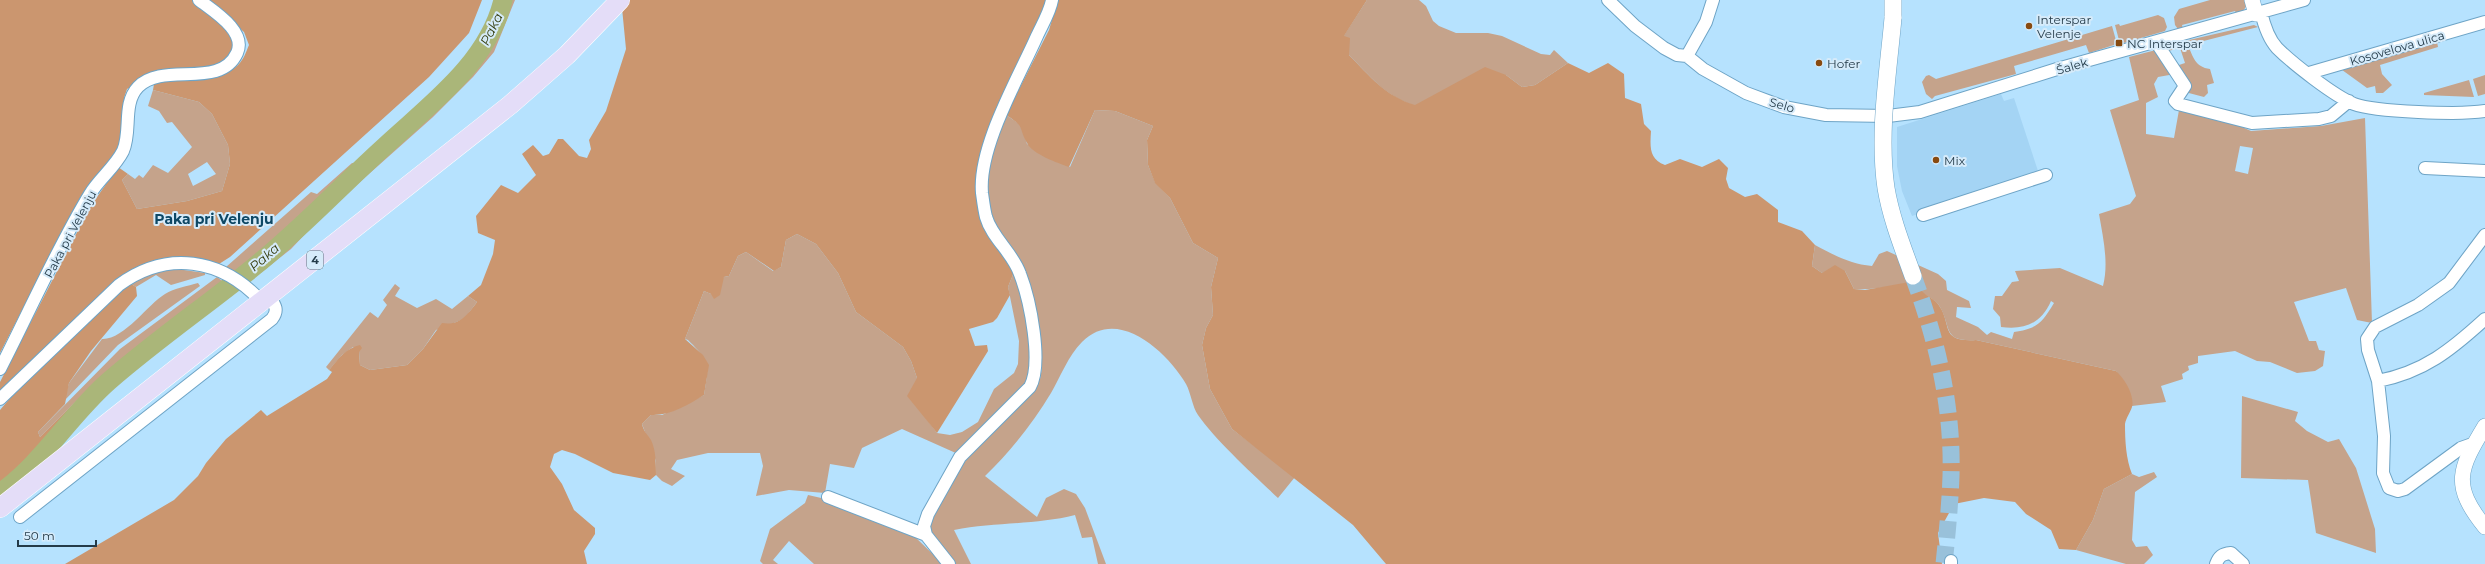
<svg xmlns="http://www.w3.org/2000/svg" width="2485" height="564" viewBox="0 0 2485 564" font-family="Montserrat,sans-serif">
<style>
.built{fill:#a4d4f4}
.green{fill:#c5a38b;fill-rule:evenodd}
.forest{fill:#cb966f}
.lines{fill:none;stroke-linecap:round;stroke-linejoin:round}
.river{stroke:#aab679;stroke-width:19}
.secondary-tunnel{stroke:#99c1da;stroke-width:17;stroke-dasharray:17 8;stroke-linecap:butt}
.minor-casing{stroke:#6ea4c6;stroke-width:14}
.tertiary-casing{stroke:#6ea4c6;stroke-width:16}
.secondary-casing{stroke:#6ea4c6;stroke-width:18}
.primary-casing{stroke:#fff;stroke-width:20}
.minor{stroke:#fff;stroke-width:12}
.tertiary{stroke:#fff;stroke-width:15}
.secondary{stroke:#fff;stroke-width:17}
.primary{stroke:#e4ddf8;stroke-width:19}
.secondary-bridge-casing{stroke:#6ea4c6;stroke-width:18;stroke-linecap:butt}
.secondary-bridge{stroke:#fff;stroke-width:17}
.poi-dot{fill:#884a0f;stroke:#d6ebfa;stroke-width:1.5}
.labels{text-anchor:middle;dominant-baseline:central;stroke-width:4;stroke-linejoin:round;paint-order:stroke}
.shield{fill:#d6ebfa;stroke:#59707e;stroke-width:1}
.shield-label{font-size:11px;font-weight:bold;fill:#243b49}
.poi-label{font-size:12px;fill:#243b49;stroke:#d6ebfa;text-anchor:start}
.street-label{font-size:12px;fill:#243b49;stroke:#d6ebfa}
.water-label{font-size:13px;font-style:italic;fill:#343b0c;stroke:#d6ebfa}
.quarter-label{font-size:14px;font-weight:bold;fill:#0e4865;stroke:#d6ebfa}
</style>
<rect width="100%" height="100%" fill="#b6e2fe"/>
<path class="built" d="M2001 94 2004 101 2014 98 2039 174 1912 216 1902 191 1897 166V127Z"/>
<path class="green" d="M508 0H515L494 52 473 77 433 117 325 213 291 249 249 282 244 279 374 162 470 72 491 43Z
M1367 0H1419L1426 6 1433 21 1439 26 1456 33H1488L1502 36 1541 54 1550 55 1554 50 1568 63 1535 85 1522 87 1506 75 1435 95 1415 106C1385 96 1370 76 1349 55L1348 45 1343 37Z
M2210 0H2246C2248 8 2243 11 2237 15L2235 11 2182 25 2183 29H2178L2175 25 2174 17 2179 9Z
M2158 15 2164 18 2167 27 2165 31 2120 44 2115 25 2119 24 2120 26Z
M2254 25 2258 27 2188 45C2193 57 2195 67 2210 69L2214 83 2207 85 2208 93 2204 97 2185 92 2178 68 2179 65 2185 63 2180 48 2168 51 2167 48 2163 49V46Z
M2112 26 2117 44 2089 53 2086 45 2014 66 2016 74 1935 96 1932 99 1926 94 1922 82 1926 76 1929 75 1936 79Z
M2437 42 2438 47 2380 65 2382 74 2392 85 2383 93H2376L2375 86 2367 88 2338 67 2347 65 2348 68Z
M2156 50 2175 74 2158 77 2154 84 2158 97 2146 103V134L2174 138 2179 110 2233 123 2251 131 2321 126 2365 118 2372 323 2357 320 2346 288 2294 302 2309 341H2316L2319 350 2325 351 2323 366 2315 371 2297 373 2270 362 2257 361 2235 351 2198 356V363L2188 366 2189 370 2182 374 2183 379 2161 386 2166 402 2132 406V399L2116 371 1976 340C1942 342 1952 328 1940 307 1938 302 1926 295 1921 292 1900 281 1875 291 1854 289L1845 271 1822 273 1812 266 1815 245C1834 255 1850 264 1872 266L1879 254 1887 251 1938 274 1946 281 1947 290 1969 301 1971 308 1957 307 1956 317 1978 327 1987 335 1991 332 2012 339 2014 332C2037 329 2042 323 2054 303L2051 301C2041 324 2024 330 2001 327L2000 317 1993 309 1995 296H2002L2012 282 2019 281 2015 271 2060 268 2103 286C2109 263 2103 237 2099 214L2130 204 2136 196 2110 110 2139 100 2129 57ZM2240 146 2253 148 2248 174 2235 171Z
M2485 75V94L2478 96 2473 79Z
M2469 80 2474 97 2424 95V93Z
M153 90 199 102 212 114 228 145 230 164 222 191 187 201 137 209 122 180 128 174 135 179 139 175 143 178 153 165 168 173 192 147 172 122 167 123 159 111 148 106ZM207 162 216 174 193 186 188 174Z
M1095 110 1115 111 1153 126 1147 140 1148 165 1155 182 1170 198 1193 243 1218 258 1211 287 1213 315 1206 328 1202 345 1210 389 1232 429 1295 477 1278 498C1254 475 1216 441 1198 415 1192 406 1191 393 1186 384 1167 352 1118 306 1082 342 1068 356 1061 376 1051 393 1033 423 1010 452 985 476L1037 517 1046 498 1064 489 1076 494 1085 508 1106 564H1098L1092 537 1082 538 1075 515C1036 525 994 522 954 530L971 564H952L929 535 928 526 952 473 1040 379 1042 368 1034 314 988 214V164L1006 115 1021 125 1027 144 1070 167Z
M352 163 360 164 238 274 226 267 311 192 317 194Z
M797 234 816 244 838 273 856 312 903 347 911 361 917 378 925 417 937 433 950 435 962 432 978 422 994 389 1014 373 1018 364 1019 341 1008 287 1014 272C1025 300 1038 354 1028 382 1025 391 969 443 958 454L902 429 862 448 854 468 830 464 825 493 789 490 756 496 763 466 760 453H708L677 460 671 469 685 476 672 486 662 481 656 475V461L642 424 651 415H662L704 395C709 363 711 363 688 340L685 339 704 291 711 294 724 277 729 276 738 256 746 252 773 271 781 267 786 240Z
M163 267 205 273V275L171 285 156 275 136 287 128 282Z
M217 277 225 283 154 334 130 354 91 395 89 392 84 393 40 437 38 432 120 349Z
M198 283 200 286 118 345 64 401 69 383 102 339C124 340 148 304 165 294 174 288 188 286 198 283Z
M395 284 400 288 395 296 417 308 436 299 452 309 468 296 477 302 464 319 436 330 423 349 407 365 370 370 360 365 359 352 353 347 342 355 329 370 326 367 370 312 378 318 387 305 383 300Z
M2242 396 2298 412 2295 421 2307 431 2328 442 2339 439 2356 468 2375 529 2376 553 2316 533 2308 480 2241 478Z
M2154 472 2157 477 2135 492 2132 540 2136 547 2147 546 2153 555 2144 564H2126L2076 550 2093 520 2104 489 2132 474 2139 477Z
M808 495 830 500 913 535 943 564H814L789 541 773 560 778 564H763L760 561 770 529 805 503Z"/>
<path class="forest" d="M0 0H192C214 17 263 54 210 68 191 73 171 72 152 76 143 78 134 85 127 89L124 98 127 112 122 145 80 198 0 353Z
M207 0H482L469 33 429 77 230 257 219 264 204 261H157L129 273 0 392V382L90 207 118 167 128 174 122 180 137 209 187 201 222 191 230 164 228 145 212 114 199 102 153 90 154 84 159 82C181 79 222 80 238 65 244 59 246 52 249 45L244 32Z
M628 0H1049L978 185 1014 272 1008 287 1010 295 997 318 993 322 969 329 975 346 987 345 988 351 937 433 907 396 917 378 911 361 903 347 856 312 838 273 816 244 797 234 786 240 781 267 774 271 746 252 738 256 729 276 724 277 720 295 714 299 711 294 704 291 685 339 703 355 709 365 704 395C688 405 670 416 651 415L642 424C644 432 647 434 651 440 656 450 656 464 656 475L650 480 613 473 575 454 562 450 554 454 550 467 562 484 574 510 595 528V534L584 551 587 564H65L174 500 198 476 206 463 226 439 261 410 267 416 327 379 332 372 329 370C338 359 346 348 360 345L362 348 359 352 360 365 370 370 407 365 423 349 442 323C460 326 467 315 477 302L468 296 481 285 493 254 495 240 478 233 476 216 501 185 518 193 536 175 522 154 533 145 543 156 549 154 558 139H563L579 156 587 158 591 149 589 140 606 111 626 49 622 8Z
M1058 0H1367L1344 36 1350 38 1349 55C1370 76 1385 96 1415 105L1485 67 1506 75 1522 87 1535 85 1568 63 1589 73 1608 63 1624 74 1625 98 1641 104 1644 124 1651 131C1650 147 1649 159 1665 165L1680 159 1702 167 1719 159 1728 168 1726 179 1729 188 1745 197 1757 194 1778 210V222L1802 231 1815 245 1812 266 1822 273 1835 265 1845 271 1854 289 1865 290 1915 281C1923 298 1934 296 1940 307 1952 326 1940 342 1976 340L2116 371C2124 378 2135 395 2132 407 2130 413 2126 418 2125 424 2125 441 2126 459 2132 474L2104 489 2093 520 2076 550 2059 549 2051 530 2026 514 2015 502 1984 498 1954 504 1938 533 1942 564H1386L1353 525 1232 429 1210 389 1202 345 1206 328 1213 315 1211 287 1218 258 1193 243 1170 198 1155 183 1148 165 1147 140 1153 126 1115 111 1095 110 1069 167C1058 163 1032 154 1027 143 1017 124 1026 128 1006 115L1049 30Z
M128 282 136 287 137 296 91 351 69 383 65 404 38 432 40 437 84 393 89 392 91 395 19 474 0 488V410L17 390Z"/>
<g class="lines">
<path class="river" d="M0 493C44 461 70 415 109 381 156 340 207 305 255 266 300 230 341 186 384 147 429 105 488 63 503 0"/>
<path class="secondary-tunnel" d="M1913 276C1937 340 1953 407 1951 476 1950 505 1947 535 1944 564"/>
<defs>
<path id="minor" d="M1608 0 1635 26 1664 48 1677 55 1687 56 1703 69 1746 93 1784 107 1826 115 1888 116 1920 112 2057 69 2304 0
M2261 12C2264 25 2268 38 2277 48 2292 63 2334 96 2354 104 2375 112 2461 115 2485 111
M2156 42 2185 86 2175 101 2178 104 2252 123 2319 119 2331 116 2349 101
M1687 56 1706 22 1713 0
M2309 73 2485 22
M2425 168 2485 171
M1923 215 2046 175
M0 369C30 311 56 250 90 194 99 179 115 167 123 151 132 131 122 104 138 87 163 61 220 90 237 53 247 31 213 11 199 0
M2378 381C2424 372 2451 350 2485 319
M0 399 119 285C167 250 221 258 261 301
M2475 443 2461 448 2405 489 2398 491 2389 488 2383 473 2384 436 2378 381 2368 350 2367 339 2375 327 2418 305 2449 283 2485 235
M828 497 926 535
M20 517 272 319C279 310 275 305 269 296
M1951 561V564
M949 564 926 535 924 526 928 514 960 457 1030 387C1043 363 1030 300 1020 274 1013 253 992 238 986 217 984 209 983 200 982 193 978 147 1018 79 1037 36 1042 25 1050 12 1052 0
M2216 564C2219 556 2222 554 2231 553L2243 564"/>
<path id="tertiary" d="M2252 0 2256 14
M2485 426C2459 469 2451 485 2485 527"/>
<path id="secondary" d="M1893 0V18"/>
<path id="primary" d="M0 508 510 105 567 55 620 0"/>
</defs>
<use href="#minor" class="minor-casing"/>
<use href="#tertiary" class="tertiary-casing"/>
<use href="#secondary" class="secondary-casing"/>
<use href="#primary" class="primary-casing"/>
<use href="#minor" class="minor"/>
<use href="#tertiary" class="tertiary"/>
<use href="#secondary" class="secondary"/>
<use href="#primary" class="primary"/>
<defs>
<path id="secondary-bridge" d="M1893 18C1888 74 1878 133 1886 188 1891 218 1903 248 1913 276"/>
</defs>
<use href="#secondary-bridge" class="secondary-bridge-casing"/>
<use href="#secondary-bridge" class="secondary-bridge"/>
</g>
<g class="poi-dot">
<circle cx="2029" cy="26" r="4"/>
<rect x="2115" y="39" width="8" height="8" rx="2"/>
<circle cx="1819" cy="63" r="4"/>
<circle cx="1936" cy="160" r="4"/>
</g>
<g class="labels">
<rect class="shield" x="307" y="251" width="16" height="18" rx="3"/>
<g class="shield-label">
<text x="315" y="260">4</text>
</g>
<g class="poi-label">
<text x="2037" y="19">Interspar<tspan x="2037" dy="14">Velenje</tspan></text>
<text x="2127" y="43">NC Interspar</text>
<text x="1827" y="63">Hofer</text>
<text x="1944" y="160">Mix</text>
</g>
<g class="street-label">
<text transform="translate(2397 48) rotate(-16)">Kosovelova ulica</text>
<text transform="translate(2072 66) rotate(-16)">Šalek</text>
<text transform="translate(1782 105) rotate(16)">Selo</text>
<text transform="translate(70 234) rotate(-62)">Paka pri Velenju</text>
</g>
<g class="water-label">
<text transform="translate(491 29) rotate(-64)">Paka</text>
<text transform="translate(264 257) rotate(-41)">Paka</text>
</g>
<g class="quarter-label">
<text x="214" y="219">Paka pri Velenju</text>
</g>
</g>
<path d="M18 540v6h78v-6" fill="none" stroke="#243b49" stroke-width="2"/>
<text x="24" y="540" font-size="12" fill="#243b49" stroke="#d6ebfa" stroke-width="3" paint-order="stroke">50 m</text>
</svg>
